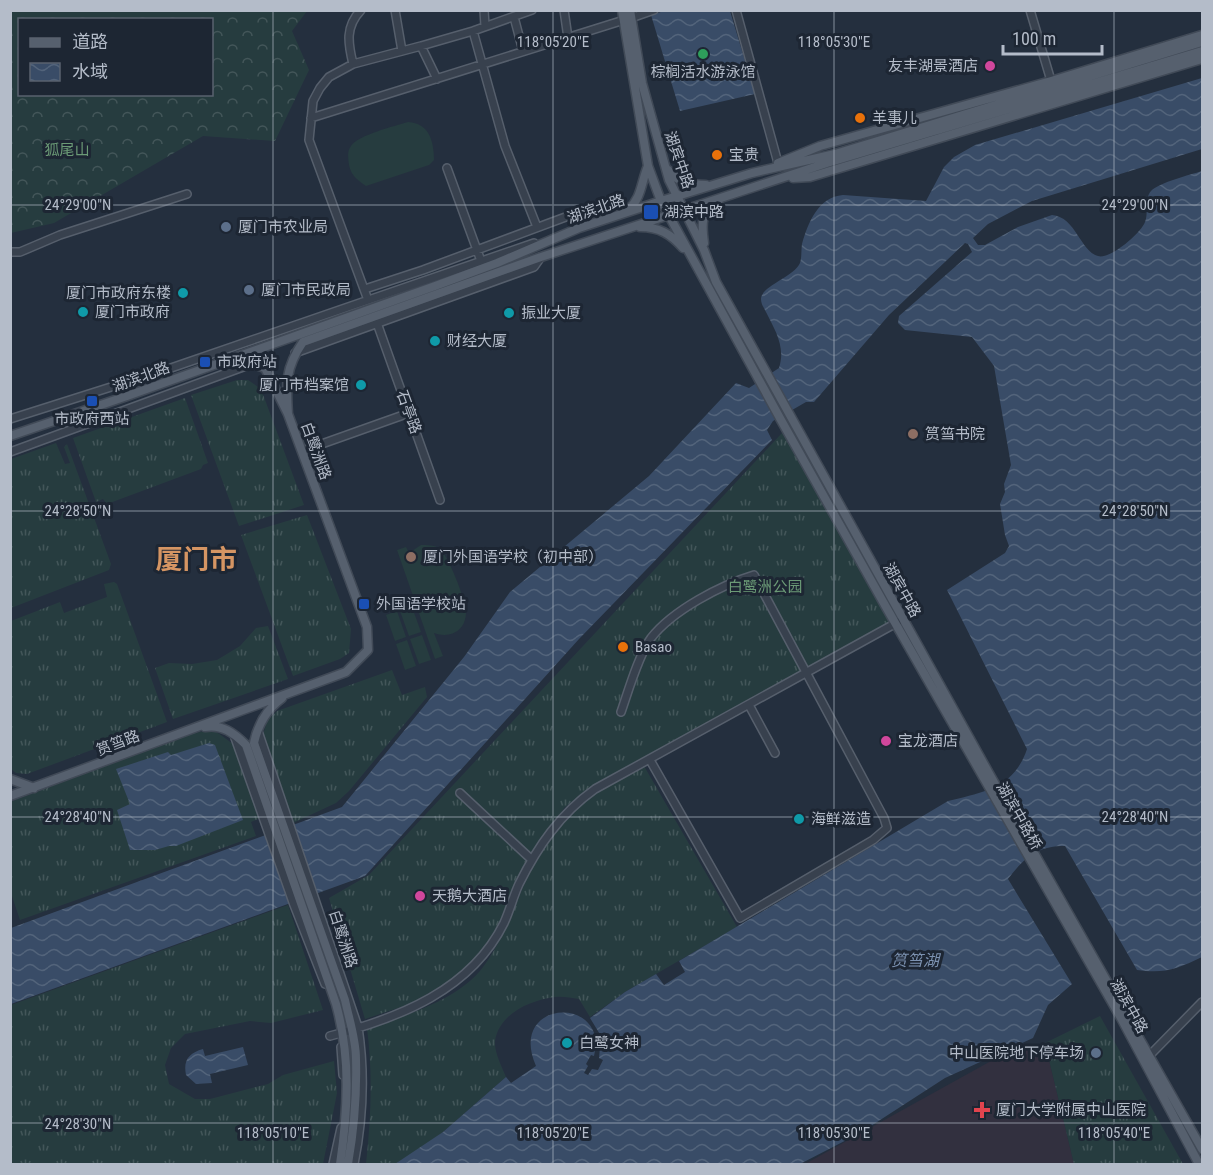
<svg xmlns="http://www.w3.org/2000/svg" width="1213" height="1175" viewBox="0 0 1213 1175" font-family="'Roboto Condensed','Noto Sans SC',sans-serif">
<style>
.medical{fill:#32303f}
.grass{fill:url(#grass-tufts)}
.forest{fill:url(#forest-crowns);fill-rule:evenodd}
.garden{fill:#263c3f}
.water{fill:url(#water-waves)}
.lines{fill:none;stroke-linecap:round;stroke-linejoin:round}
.minor-casing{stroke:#565f6c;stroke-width:10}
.major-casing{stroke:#414a57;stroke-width:11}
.minor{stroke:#38414e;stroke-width:7}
.major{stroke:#56606e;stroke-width:8}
.ticks{fill:none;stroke:#b4bcc9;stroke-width:1.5;stroke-opacity:0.45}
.leisure-dot{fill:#2e9e5b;stroke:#1d2633;stroke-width:2}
.hotel-dot{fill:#d1479c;stroke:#1d2633;stroke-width:2}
.food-dot{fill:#e8710a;stroke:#1d2633;stroke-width:2}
.transit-dot{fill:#1a4fb4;stroke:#1d2633;stroke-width:2}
.service-dot{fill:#5c6f8a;stroke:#1d2633;stroke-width:2}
.culture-dot{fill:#0f9aa8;stroke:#1d2633;stroke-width:2}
.education-dot{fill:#8d6e63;stroke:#1d2633;stroke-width:2}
.health-dot{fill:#e0444e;stroke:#1d2633;stroke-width:2}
.labels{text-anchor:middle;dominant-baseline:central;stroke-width:6;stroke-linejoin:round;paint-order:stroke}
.poi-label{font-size:15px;fill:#b4bcc9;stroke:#1d2633;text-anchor:start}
.park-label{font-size:15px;fill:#6b9a76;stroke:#1d2633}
.street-label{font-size:15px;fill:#b4bcc9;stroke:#1d2633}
.water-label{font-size:16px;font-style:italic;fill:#7c92b1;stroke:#1d2633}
.town-label{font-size:27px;font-weight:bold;fill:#d59563;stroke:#1d2633}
.ticks-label{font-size:15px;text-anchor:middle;fill:#b4bcc9;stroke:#1d2633;stroke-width:6;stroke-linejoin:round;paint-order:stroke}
</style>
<defs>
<pattern id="grass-tufts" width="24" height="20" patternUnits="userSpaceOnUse" patternTransform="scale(1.5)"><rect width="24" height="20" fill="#263c3f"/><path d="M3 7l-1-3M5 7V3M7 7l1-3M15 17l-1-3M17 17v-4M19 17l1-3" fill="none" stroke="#435659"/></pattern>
<pattern id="forest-crowns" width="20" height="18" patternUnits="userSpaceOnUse" patternTransform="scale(1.5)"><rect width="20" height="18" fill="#263c3f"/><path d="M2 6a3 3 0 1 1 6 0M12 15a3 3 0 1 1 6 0" fill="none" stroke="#435659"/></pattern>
<pattern id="water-waves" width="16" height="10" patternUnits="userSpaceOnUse" patternTransform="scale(1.5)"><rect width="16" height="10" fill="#394c67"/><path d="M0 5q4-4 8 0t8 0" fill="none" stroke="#53647b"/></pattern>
</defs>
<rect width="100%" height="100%" fill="#242f3e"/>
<path class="medical" d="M1045 1043 1074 1164H805L1000 1056Z"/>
<path class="grass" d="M237 380H248L261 389 304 505 239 526 191 395Z
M185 398 208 463 203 465 201 469 107 504 103 499 96 502 73 438Z
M782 433 895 624 595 784 564 808 537 853 504 922 484 954 446 984 407 1005 365 1019 329 898 369 875Z
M56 443 65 464 70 463 64 447 67 444 111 564 109 570 11 608V459Z
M307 515 351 629 349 653 340 659 293 676 241 535Z
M114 582 117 584 167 722 27 774 16 773 10 768 11 621 60 602 64 613 107 597 104 584Z
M268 626 288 679 173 719 155 668 169 663 192 664 217 660 240 646 256 628Z
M392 670 402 695 425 687 427 697 349 791 336 803 293 823 263 735 267 721 277 711Z
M210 730 218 733 233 744 260 818 251 822 256 836 20 920 11 893 10 802 190 734Z
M644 766 737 927 625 992 590 1017 579 999C571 998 563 996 555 997 530 1000 499 1014 495 1041 494 1052 502 1067 506 1077L443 1132 417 1151 395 1164H366C371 1118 373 1074 367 1028 404 1016 453 1002 480 971 498 949 509 920 520 894 538 855 559 817 595 792 610 782 628 775 644 766Z
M288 905 323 1010 271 1023 250 1021 185 1034 171 1048 165 1065 169 1084 195 1099H210L268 1084 283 1075 334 1061 337 1093 323 1164H11V1005Z
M1100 1016 1183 1164H1074L1045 1043Z"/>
<path class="forest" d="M10 11H307L292 31 309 70 275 141 203 136 54 223 11 233ZM20 20H212V94H20Z"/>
<path class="garden" d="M408 122C429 123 434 141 434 160L429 165 366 186C357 180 351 175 349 165 348 158 347 151 351 146 358 135 395 126 408 122Z
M421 545C427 545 434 545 439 548 448 554 466 601 466 612 466 631 450 639 434 633L443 656 435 659 397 550 406 547 409 553Z
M412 607 421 632 409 636 400 611Z
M397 611 406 637 395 641 386 615Z
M422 635 431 660 419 664 410 639Z
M407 640 416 666 405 670 396 644Z"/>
<path class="water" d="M664 11H730L755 94 680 111 651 15Z
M1202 78V149L1032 201 988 224 973 238 978 245H985L1018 227 1052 215C1076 217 1080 251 1098 256 1110 260 1141 233 1145 222 1149 213 1144 199 1151 191 1160 182 1190 175 1202 171V957C1177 969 1164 974 1137 970L1065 846C1037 846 1025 857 1008 879L1072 984 1048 1005 1033 1038 945 1078 860 1133 800 1164H395L443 1132 506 1077 511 1083 536 1066C509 1005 592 995 596 1042 596 1046 595 1051 594 1056L591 1055 586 1064 588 1066 584 1073 588 1075 592 1069 598 1070 603 1060 599 1058 601 1036 590 1018 625 992 656 974 664 985 685 972 679 961 948 801C984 792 1014 788 1027 749L947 590 1005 553 1009 546 1005 535 1000 504 1005 492 1004 484 1011 465 994 366 972 337 905 330 898 323 899 316 972 252 968 244 965 243 889 315 814 402H806L773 421 767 430 772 440 579 639 365 876 11 1004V928L342 807 464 657 510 592 649 476 736 383 749 388 779 368C786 347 775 330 766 312 764 308 761 304 761 299 761 286 794 277 800 263 802 257 801 250 802 244 808 223 818 197 843 195L926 201 944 167 954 157 975 145Z
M209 743 215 745 243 820 176 846H169L155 850H130L117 810 130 804 116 769 168 752 171 755Z
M243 1047 248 1065 210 1074 212 1083 196 1084 186 1075C183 1060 189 1053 203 1049L205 1056Z"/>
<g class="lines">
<defs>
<path id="minor" d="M395 10 402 51
M484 10 485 26
M564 10 568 38
M736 10 778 163
M1030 10 1052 84
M514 17 523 51
M631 18 654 10
M473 31 505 146 537 227
M421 46 473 31 532 10
M353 64C348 43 345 27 361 10
M311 118 624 20
M447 168 481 261
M10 252H20L60 235 187 194
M365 289 423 270 579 212
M368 300 309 140 313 101 320 88 329 77 353 64 421 46 437 79
M377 323 440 500
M295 353 534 267 541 257
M10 419 171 368 534 243
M302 451 409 413
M10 452 254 363
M749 705 775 753
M621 712C628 692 639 654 651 638 673 610 721 585 754 575L884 818 887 828 873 840 740 918 650 760
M258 731 358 1027C365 1073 363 1119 354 1164
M234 735 294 905 325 984
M460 793 532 860
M330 1036C399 1018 471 990 504 923 510 910 513 897 519 884 538 846 560 814 595 789L898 622
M341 1047 343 1075
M1150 1055 1202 1002
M333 1164 341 1128"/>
<path id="major" d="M622 10 648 166 661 201 781 420 886 607 1121 1018 1199 1164
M630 10 642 83 669 180 704 250 716 282 991 777 1202 1149
M778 163 820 146 1051 81 1202 35
M668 170C677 182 691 185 706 185
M793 178 810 177 1202 59
M628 210C642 198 641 182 648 166
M640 227C659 227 671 234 683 248
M704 243C701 221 701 214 719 200
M288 414C286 384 285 368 303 342L541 257 827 163 1202 51
M10 436 127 396 435 286 497 263 579 228 661 201 752 173 835 154 1202 42
M282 698C267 709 258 724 254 743L345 1000C349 1019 356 1039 356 1059 357 1094 354 1130 348 1164
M205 727C222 724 234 733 246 745L336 1004C351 1058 348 1110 340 1164
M10 779 34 788
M10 796 346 672 368 650 367 627 288 414 265 368 234 358"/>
</defs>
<use href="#minor" class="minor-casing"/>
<use href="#major" class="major-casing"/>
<use href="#minor" class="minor"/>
<use href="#major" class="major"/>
</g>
<path class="ticks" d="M273 10V1164M553 10V1164M834 10V1164M1114 10V1164M10 205H1202M10 511H1202M10 817H1202M10 1123H1202"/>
<circle class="leisure-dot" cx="703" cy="54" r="6"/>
<g class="hotel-dot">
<circle cx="990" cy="66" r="6"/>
<circle cx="886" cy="741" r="6"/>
<circle cx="420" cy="896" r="6"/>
</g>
<g class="food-dot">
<circle cx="860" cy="118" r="6"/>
<circle cx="717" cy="155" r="6"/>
<circle cx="623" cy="647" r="6"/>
</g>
<g class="transit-dot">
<rect x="643" y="204" width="16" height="16" rx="3"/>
<rect x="199" y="356" width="12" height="12" rx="3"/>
<rect x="86" y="395" width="12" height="12" rx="3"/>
<rect x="358" y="598" width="12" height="12" rx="3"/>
</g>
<g class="service-dot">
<circle cx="226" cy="227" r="6"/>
<circle cx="249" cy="290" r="6"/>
<circle cx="1096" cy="1053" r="6"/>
</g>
<g class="culture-dot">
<circle cx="183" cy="293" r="6"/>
<circle cx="83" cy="312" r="6"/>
<circle cx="509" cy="313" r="6"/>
<circle cx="435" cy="341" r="6"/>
<circle cx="361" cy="385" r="6"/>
<circle cx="799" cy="819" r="6"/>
<circle cx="567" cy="1043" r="6"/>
</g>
<g class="education-dot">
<circle cx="913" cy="434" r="6"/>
<circle cx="411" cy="557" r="6"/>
</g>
<path class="health-dot" d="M979 1101h6v6h6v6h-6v6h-6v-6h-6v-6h6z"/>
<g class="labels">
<g class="poi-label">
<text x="978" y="66" text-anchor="end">友丰湖景酒店</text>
<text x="703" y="72" text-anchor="middle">棕榈活水游泳馆</text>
<text x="872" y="118">羊事儿</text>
<text x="729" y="155">宝贵</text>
<text x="664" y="212">湖滨中路</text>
<text x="238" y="227">厦门市农业局</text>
<text x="261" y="290">厦门市民政局</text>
<text x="171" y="293" text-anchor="end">厦门市政府东楼</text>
<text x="95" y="312">厦门市政府</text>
<text x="521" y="313">振业大厦</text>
<text x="447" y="341">财经大厦</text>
<text x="217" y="362">市政府站</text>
<text x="349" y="385" text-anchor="end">厦门市档案馆</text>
<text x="92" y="419" text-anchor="middle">市政府西站</text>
<text x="925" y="434">筼筜书院</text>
<text x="423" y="557">厦门外国语学校（初中部）</text>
<text x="376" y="604">外国语学校站</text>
<text x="635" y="647">Basao</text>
<text x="898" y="741">宝龙酒店</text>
<text x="811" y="819">海鲜滋造</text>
<text x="432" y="896">天鹅大酒店</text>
<text x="579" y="1043">白鹭女神</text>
<text x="1084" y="1053" text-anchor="end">中山医院地下停车场</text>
<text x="996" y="1110">厦门大学附属中山医院</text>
</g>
<g class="park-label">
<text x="67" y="150">狐尾山</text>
<text x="765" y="587">白鹭洲公园</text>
</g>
<g class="street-label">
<text transform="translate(679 160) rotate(71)">湖宾中路</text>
<text transform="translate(596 209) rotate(-19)">湖滨北路</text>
<text transform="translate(141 377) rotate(-20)">湖滨北路</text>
<text transform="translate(409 412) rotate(70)">石亭路</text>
<text transform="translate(316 451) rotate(70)">白鹭洲路</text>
<text transform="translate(902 590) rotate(61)">湖宾中路</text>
<text transform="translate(118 743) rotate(-21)">筼筜路</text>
<text transform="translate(1019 816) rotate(60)">湖滨中路桥</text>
<text transform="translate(343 939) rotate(72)">白鹭洲路</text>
<text transform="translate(1129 1006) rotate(61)">湖滨中路</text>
</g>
<g class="water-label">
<text x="915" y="960">筼筜湖</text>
</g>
<g class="town-label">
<text x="196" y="560">厦门市</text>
</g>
</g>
<g class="ticks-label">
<text x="553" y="47">118°05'20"E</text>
<text x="834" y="47">118°05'30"E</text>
<text x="78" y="210">24°29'00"N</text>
<text x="1135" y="210">24°29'00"N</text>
<text x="78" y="516">24°28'50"N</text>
<text x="1135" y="516">24°28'50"N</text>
<text x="78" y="822">24°28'40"N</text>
<text x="1135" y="822">24°28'40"N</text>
<text x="78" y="1129">24°28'30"N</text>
<text x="273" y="1138">118°05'10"E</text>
<text x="553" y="1138">118°05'20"E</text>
<text x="834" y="1138">118°05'30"E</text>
<text x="1114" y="1138">118°05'40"E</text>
</g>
<rect width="1213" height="1175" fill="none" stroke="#b4bcc9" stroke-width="24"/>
<rect x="18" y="18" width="195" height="78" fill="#1d2633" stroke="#59626f" stroke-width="1.5"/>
<rect x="30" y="38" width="30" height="9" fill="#56606e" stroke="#59626f" stroke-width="1.5"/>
<text x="72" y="48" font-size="18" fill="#b4bcc9">道路</text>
<rect x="30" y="63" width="30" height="18" fill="url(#water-waves)" stroke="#59626f" stroke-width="1.5"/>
<text x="72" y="78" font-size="18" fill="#b4bcc9">水域</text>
<path d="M1003 45v9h99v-9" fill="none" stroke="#b4bcc9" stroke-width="3"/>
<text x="1012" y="45" font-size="18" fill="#b4bcc9" stroke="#1d2633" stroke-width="4.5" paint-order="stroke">100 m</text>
</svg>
